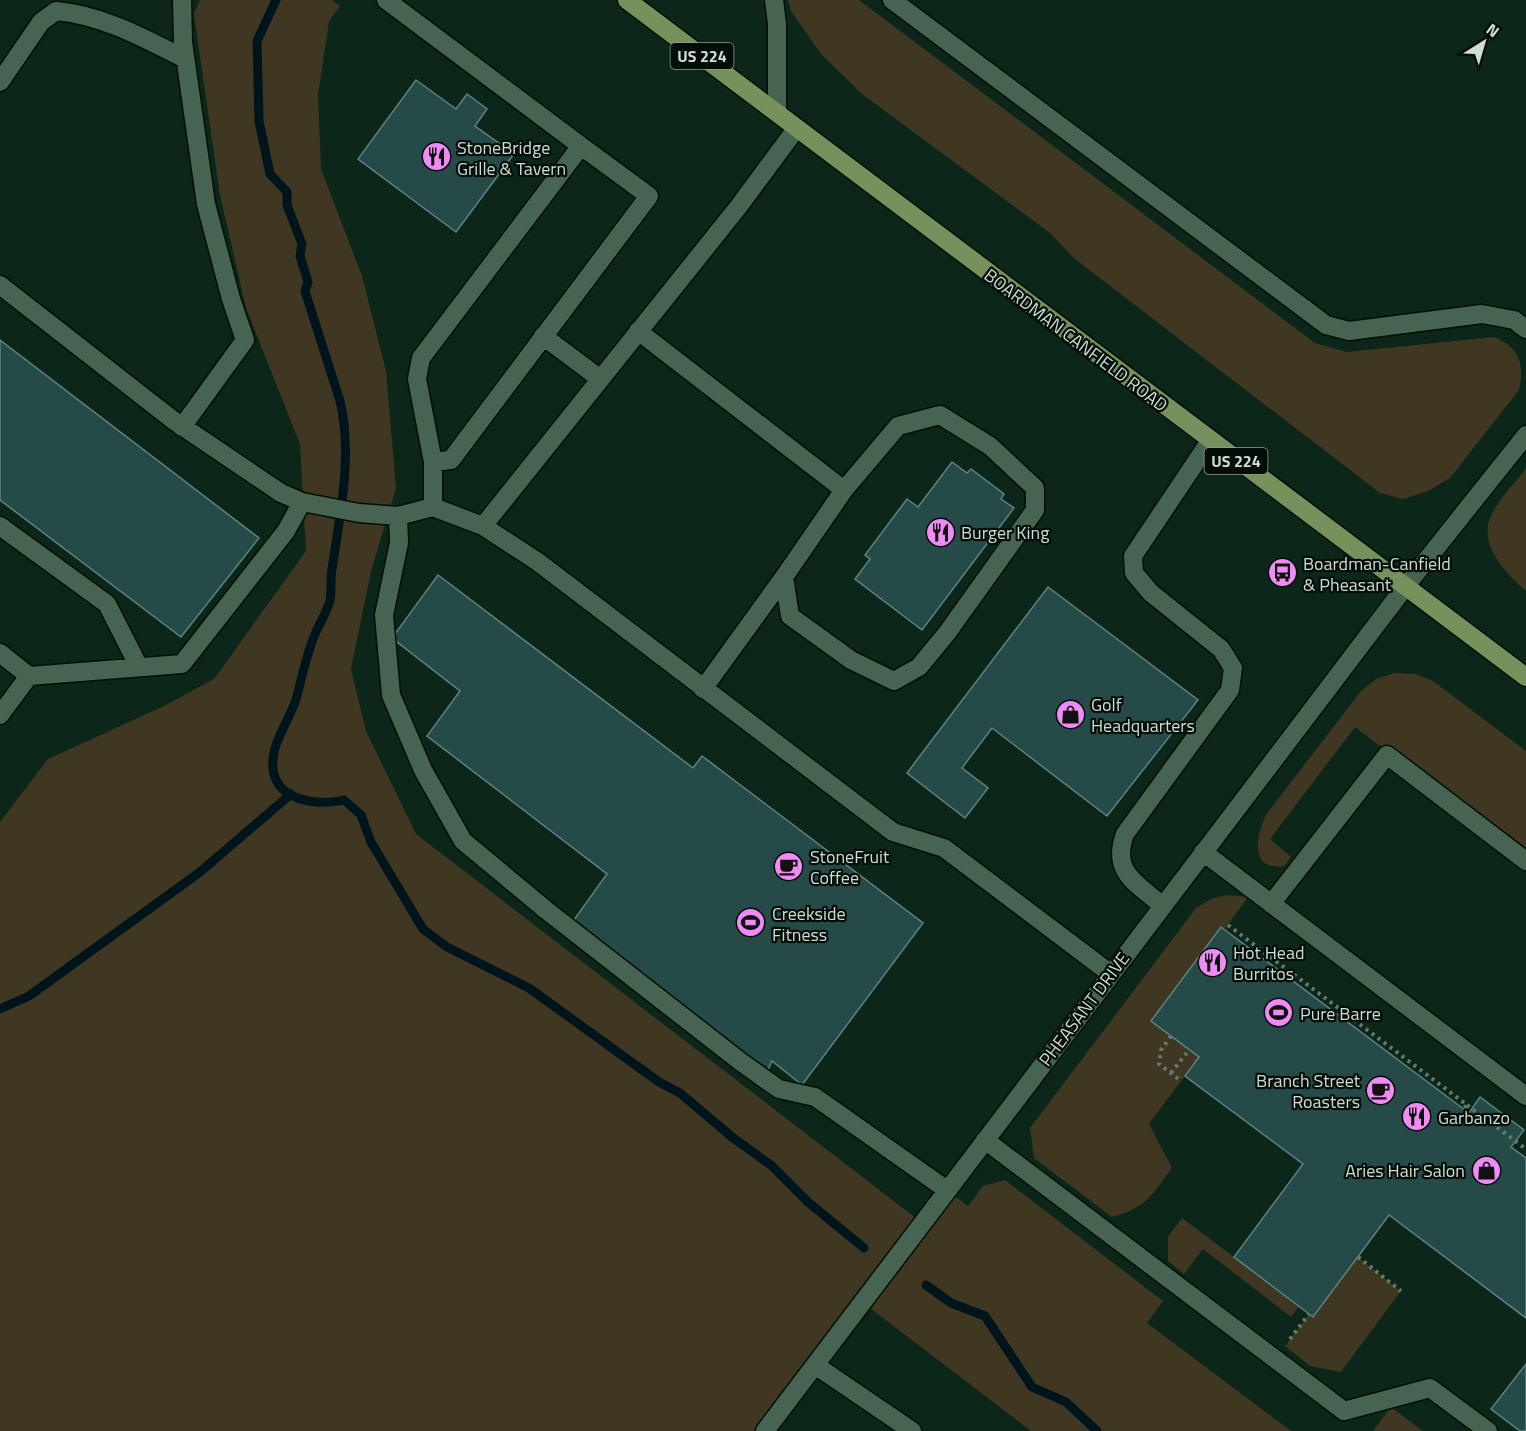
<svg xmlns="http://www.w3.org/2000/svg" width="1526" height="1431" viewBox="0 0 1526 1431" font-family="'Titillium Web',sans-serif">
<style>
.green{fill:#3f3721}
.lines{fill:none;stroke-linecap:round;stroke-linejoin:round}
.stream{stroke:#00141c;stroke-width:9}
.building{fill:#264a48;stroke:#5d8482;stroke-width:1.5}
.minor-casing{stroke:#001004;stroke-width:21}
.major-casing{stroke:#001004;stroke-width:21}
.path{stroke:#657a6e;stroke-width:4;stroke-dasharray:3 4.5;stroke-linecap:butt}
.minor{stroke:#476352;stroke-width:18}
.major{stroke:#77915d;stroke-width:18}
.labels{text-anchor:middle;dominant-baseline:central;stroke-width:4.5;stroke-linejoin:round;paint-order:stroke}
.shield{fill:#040d07;stroke:#919f96;stroke-width:1.5}
.shield-label{font-size:16px;font-weight:bold;fill:#ceded4}
.poi-label{font-size:18px;fill:#ceded4;stroke:#040d07;text-anchor:start}
.street-label{font-size:18px;fill:#ceded4;stroke:#040d07}
</style>
<rect width="100%" height="100%" fill="#0c2719"/>
<path class="green" d="M200 0H332L340 6 329 21 318 95 321 169 362 276 386 371 396 488 371 571 351 669 366 731 416 834 921 1222 947 1190 968 1206 983 1186 1005 1180 1163 1301 1147 1323 1291 1431H1031L862 1302 765 1431H0V822L48 759 164 706 214 679 306 551 300 444 246 308 220 195 194 14Z
M788 0H859L1315 343 1347 352 1494 337C1519 347 1525 364 1519 390L1450 478 1428 491 1403 499 1380 493 1075 259 1050 233 862 94 821 54 791 11Z
M1526 468V591C1507 575 1479 546 1490 518 1497 501 1515 483 1526 468Z
M1395 673 1416 674 1433 681 1526 751V857L1355 727 1270 839 1291 857 1284 866C1248 872 1256 831 1268 812L1361 691 1376 679Z
M1227 895 1248 897 1224 930 1220 928 1151 1021 1199 1057 1149 1124 1172 1168C1151 1196 1147 1207 1112 1217L1034 1158 1030 1128 1196 908 1211 899Z
M1182 1218 1299 1306 1291 1317 1203 1249 1184 1274 1168 1261V1237Z
M1358 1257 1401 1291 1341 1372 1310 1366 1285 1346 1309 1314 1314 1317Z
M1391 1407 1423 1431H1373Z"/>
<g class="lines">
<path class="stream" d="M276 0 257 41 259 121 270 174 287 192V205L302 244 300 256 308 282 305 291 340 401C353 454 340 515 332 569 330 579 332 591 330 601 326 614 318 626 313 639 306 658 302 676 297 696 291 719 270 743 273 769 277 802 320 806 344 800L361 815 371 842 423 929 447 947 529 988 659 1082 680 1093 732 1137 772 1166 808 1202 864 1248
M0 1009 29 996 200 872 291 794
M926 1285 951 1303 985 1316 1032 1387 1066 1402 1097 1431"/>
</g>
<path class="building" d="M416 80 456 109 467 94 487 109 475 126 514 154 456 232 358 159Z
M0 340 259 538 181 637 0 500Z
M952 462 967 473 971 469 1004 494 1001 499 1014 508 922 630 855 579 870 559 865 555 907 499 918 507Z
M438 575 693 768 702 756 923 923 802 1085 772 1061 767 1072 571 924 607 874 427 736 460 691 392 638Z
M1048 587 1198 700 1107 816 992 728 962 768 988 788 965 818 907 773Z
M1221 927 1469 1113 1480 1097 1524 1130 1511 1147 1526 1158V1318L1389 1215 1313 1317 1234 1257 1303 1164 1185 1076 1199 1057 1151 1021Z
M1526 1364V1431H1520L1491 1409Z"/>
<g class="lines">
<defs>
<path id="minor" d="M386 0 581 146
M774 0 777 24V111
M892 0 1326 325 1349 331 1482 314 1514 320 1526 329
M0 82 41 22 56 11C102 15 144 38 185 59
M581 146 649 196 451 460 433 462 417 379 421 358Z
M0 285 173 420 281 493 302 502 359 513 398 516 433 507 483 526 538 562 893 832 944 848 1111 974
M638 331 844 490
M543 336 599 378
M940 415 990 446 1035 488V510L947 633 919 667 894 681 851 660 790 616 784 577 844 490 898 426Z
M182 427 245 340 231 299 206 204 183 42 182 0
M433 462V507
M398 516 399 543 384 615 391 695 423 770 463 841 546 910 741 1062 779 1089 815 1097 947 1190
M0 526 107 604 139 667
M483 526 739 206 796 129
M0 653 29 676 182 664 286 531 302 502
M703 689 784 577
M0 715 29 676
M1203 852 1526 1096
M1271 904 1387 755 1526 861
M1163 906C1136 883 1111 872 1125 834L1230 690 1233 668 1221 649 1151 593 1134 573 1133 556 1210 441
M985 1140 1344 1411 1430 1388 1488 1431
M815 1365 912 1431
M765 1431 1405 587 1526 435"/>
<path id="major" d="M627 0 1526 677"/>
</defs>
<use href="#minor" class="minor-casing"/>
<use href="#major" class="major-casing"/>
<path class="path" d="M1228 925 1467 1105 1464 1108
M1171 1036 1161 1050 1159 1064 1181 1081
M1171 1073 1189 1050
M1467 1105 1526 1149
M1358 1257 1401 1291
M1290 1339 1309 1314"/>
<use href="#minor" class="minor"/>
<use href="#major" class="major"/>
</g>
<defs>
<symbol id="restaurant-disc" viewBox="-11 -11 22 22"><circle r="9.5" fill="#f08bf6" stroke="#040d07"/><path d="M-5-6h1v4h1v-4h1v4h1v-4h1v5L-1.5 .5V6h-2V.5L-5-1ZM5-6V6H3V1.5H1.5Q1.5-4 5-6Z" fill="#111"/></symbol>
<symbol id="bus-disc" viewBox="-11 -11 22 22"><circle r="9.5" fill="#f08bf6" stroke="#040d07"/><path d="M-5-6H5V4H4V6H2V4H-2V6H-4V4H-5ZM-3.5-4V0h7V-4ZM-3.5 1.2v1.5H-2V1.2ZM2 1.2v1.5H3.5V1.2Z" fill="#111"/></symbol>
<symbol id="shop-disc" viewBox="-11 -11 22 22"><circle r="9.5" fill="#f08bf6" stroke="#040d07"/><path d="M-5-2.5h2.3a2.7 3.5 0 0 1 5.4 0H5L5.5 6h-11ZM-1.5-2.5h3a1.5 2.3 0 0 0-3 0Z" fill="#111"/></symbol>
<symbol id="cafe-disc" viewBox="-11 -11 22 22"><circle r="9.5" fill="#f08bf6" stroke="#040d07"/><path d="M-5.5-4.5H6V0H3Q3 3.5 0 3.5H-2.5Q-5.5 3.5-5.5 0ZM3-3.2v2h1.7v-2ZM-6 4.5H4V6H-6Z" fill="#111"/></symbol>
<symbol id="stadium-disc" viewBox="-11 -11 22 22"><circle r="9.5" fill="#f08bf6" stroke="#040d07"/><path d="M0-5a6.5 5 0 1 0 0 10a6.5 5 0 1 0 0-10ZM-3.5-1.8h7v3.6h-7Z" fill="#111"/></symbol>
</defs>
<g fill-rule="evenodd">
<use href="#restaurant-disc" x="420" y="140" width="33" height="33"/>
<use href="#restaurant-disc" x="924" y="516" width="33" height="33"/>
<use href="#bus-disc" x="1266" y="556" width="33" height="33"/>
<use href="#shop-disc" x="1054" y="698" width="33" height="33"/>
<use href="#cafe-disc" x="772" y="850" width="33" height="33"/>
<use href="#stadium-disc" x="734" y="906" width="33" height="33"/>
<use href="#restaurant-disc" x="1196" y="946" width="33" height="33"/>
<use href="#stadium-disc" x="1262" y="996" width="33" height="33"/>
<use href="#cafe-disc" x="1364" y="1074" width="33" height="33"/>
<use href="#restaurant-disc" x="1400" y="1100" width="33" height="33"/>
<use href="#shop-disc" x="1470" y="1154" width="33" height="33"/>
</g>
<g class="labels">
<g class="shield">
<rect x="670.5" y="43" width="63" height="26" rx="4.5"/>
<rect x="1204.5" y="448" width="63" height="26" rx="4.5"/>
</g>
<g class="shield-label">
<text x="702" y="56">US 224</text>
<text x="1236" y="461">US 224</text>
</g>
<g class="poi-label">
<text x="457" y="147">StoneBridge<tspan x="457" dy="21">Grille &amp; Tavern</tspan></text>
<text x="961" y="532">Burger King</text>
<text x="1303" y="563">Boardman-Canfield<tspan x="1303" dy="21">&amp; Pheasant</tspan></text>
<text x="1091" y="704">Golf<tspan x="1091" dy="21">Headquarters</tspan></text>
<text x="810" y="856">StoneFruit<tspan x="810" dy="21">Coffee</tspan></text>
<text x="772" y="913">Creekside<tspan x="772" dy="21">Fitness</tspan></text>
<text x="1233" y="952">Hot Head<tspan x="1233" dy="21">Burritos</tspan></text>
<text x="1300" y="1013">Pure Barre</text>
<text x="1360" y="1080" text-anchor="end">Branch Street<tspan x="1360" dy="21">Roasters</tspan></text>
<text x="1438" y="1117">Garbanzo</text>
<text x="1465" y="1170" text-anchor="end">Aries Hair Salon</text>
</g>
<g class="street-label">
<text transform="translate(1076 340) rotate(37)">BOARDMAN CANFIELD ROAD</text>
<text transform="translate(1084 1009) rotate(-53)">PHEASANT DRIVE</text>
</g>
</g>
<g transform="translate(1484 42) rotate(37)" stroke="#040d07" stroke-width="4.5" paint-order="stroke">
<path d="M0-4.5L10 22L0 15L-10 22Z" fill="#ceded4"/>
<text y="-9" font-size="16" font-weight="bold" text-anchor="middle" fill="#ceded4">N</text>
</g>
</svg>
